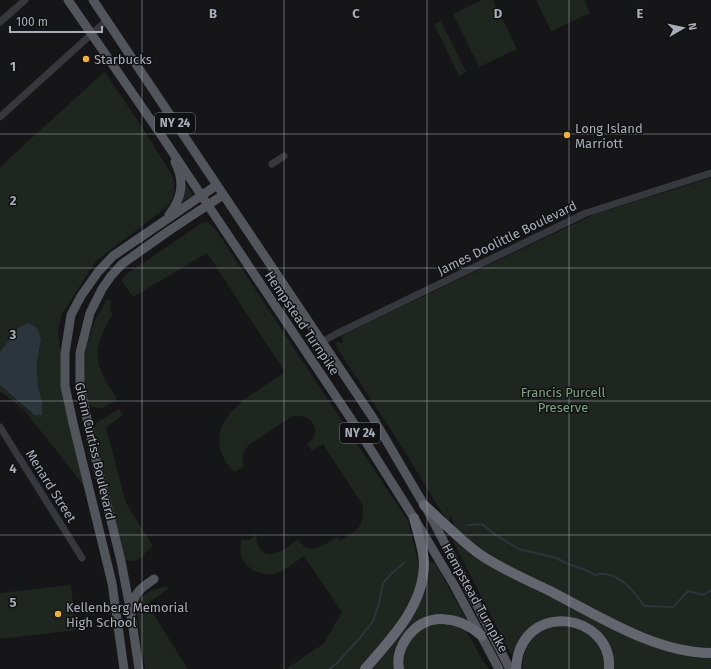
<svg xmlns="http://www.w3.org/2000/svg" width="711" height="669" viewBox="0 0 711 669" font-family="'Fira Sans',sans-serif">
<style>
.green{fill:#1e261f}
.water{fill:#2c353c}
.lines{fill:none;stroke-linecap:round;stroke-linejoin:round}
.stream{stroke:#2c353c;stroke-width:2}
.minor{stroke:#37383d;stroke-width:7}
.major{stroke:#53555c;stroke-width:9}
.highway{stroke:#63666e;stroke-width:10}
.grid{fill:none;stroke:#a8adb8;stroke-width:1;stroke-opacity:0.55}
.poi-dot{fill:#f2b134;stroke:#111113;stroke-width:1.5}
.labels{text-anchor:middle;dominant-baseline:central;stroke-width:3;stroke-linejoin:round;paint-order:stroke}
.shield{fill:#111113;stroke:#7b7e86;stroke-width:1}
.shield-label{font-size:12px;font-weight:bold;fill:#a8adb8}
.poi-label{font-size:13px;fill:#a8adb8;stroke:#111113;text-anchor:start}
.street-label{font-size:13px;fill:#a8adb8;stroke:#111113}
.park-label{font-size:13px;fill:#7fa381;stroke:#111113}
.grid-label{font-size:13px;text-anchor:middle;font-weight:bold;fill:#a8adb8;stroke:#111113;stroke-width:3;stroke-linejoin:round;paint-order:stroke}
</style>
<rect width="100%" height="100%" fill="#161618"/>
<path class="green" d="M482 0H493L517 49 479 67 453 14Z
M536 0H584L590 13 551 31Z
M441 21 466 72 459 76 434 24Z
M104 71 144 130 172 175 174 182V193L172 199 168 206 96 261 62 314 58 330 63 379 89 492 24 410 0 391V385L33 415 42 403C36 378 37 364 41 339L18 328 0 352V167L103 73Z
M711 178V649L692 648 669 643 622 624 482 553 454 528 452 516 450 518 449 522 439 508 399 442 337 348 336 344 338 340 340 343 343 342 341 337 345 334 595 214Z
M183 180 193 195 179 204Z
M208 222 218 233 408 521 418 561H421L420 577 406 612 362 669H286L324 643 342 612 304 556C298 560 281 573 275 574 263 576 249 571 243 560 239 554 240 545 242 539L250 540 257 532C254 544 262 558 276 553 284 551 291 544 298 539 308 558 324 545 337 537L340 541 356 530 360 525 363 518V509L362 504 323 444 312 451 307 444C324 432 312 413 293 416L249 445C242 451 241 458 244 466L235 472C218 457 213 436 228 416 232 410 238 406 243 400L285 372 207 253 133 297 121 280 128 273 202 223Z
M107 300H109L111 301 110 310 113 314C90 351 94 365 117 398 108 406 101 412 89 405L86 392 84 367 86 347 95 320Z
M119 409 123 415 106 428 126 503 153 546C141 556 139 565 123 559L93 431 96 423Z
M453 538 456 543 460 541 623 632 711 656V669H614C613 639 591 616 560 617 555 617 547 618 542 621 539 623 537 628 535 631 528 639 522 647 515 655L510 653 452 539Z
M427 561 435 563 466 619 420 622 418 620 406 634 397 669H370L401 631Z
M71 585 76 630 0 639V593Z
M167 586 168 589 147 604 188 669H145L135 601 152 590Z
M445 622C451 624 458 625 463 629 473 637 479 658 489 669H402L404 651 411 635 425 625Z
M555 624 583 628 603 648 606 669H522L523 659 528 639Z"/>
<path class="water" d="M28 323 37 328 41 339 37 364 38 385 42 403V415H34L0 385V352L18 328Z"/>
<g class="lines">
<path class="stream" d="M468 525 482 524 494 534 519 549 556 558 568 564 588 571 595 575C616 569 633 589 644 606L673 607 688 591 703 595 711 590
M329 669 336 664 359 639 373 621 379 603 383 583 392 573 404 563"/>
<path class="minor" d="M0 22 25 0
M0 117 106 21
M272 164 284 156
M322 342 336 334 586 213 711 173
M0 427 82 558"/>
<path class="major" d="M68 0 155 126 359 431 414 518 454 585 499 669
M93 0 373 418 430 515 510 669
M169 215C182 198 185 182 175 162
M131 607C136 591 141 588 154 579
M124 669 112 583 73 423 65 386V353L71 315 81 296 98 272 113 256 217 185
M139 669 130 608 121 561 93 448 80 385V353L90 313 102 289 111 276 122 264 170 230 223 195"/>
<path class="highway" d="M424 505C442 521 459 539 478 553 499 568 525 579 548 590 597 615 655 653 711 653
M365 669C391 639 424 606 424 563 424 551 417 530 414 518
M399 669C397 659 400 648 406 639 426 610 459 616 482 636
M516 669C520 598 613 613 609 669"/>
</g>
<path class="grid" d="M142 0V669M284 0V669M427 0V669M569 0V669M0 134H711M0 268H711M0 401H711M0 535H711"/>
<g class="poi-dot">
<circle cx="86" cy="59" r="4"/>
<circle cx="567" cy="135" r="4"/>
<circle cx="58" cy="614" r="4"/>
</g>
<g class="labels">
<g class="shield">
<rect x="155" y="113" width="40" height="20" rx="3"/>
<rect x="340" y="423" width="40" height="20" rx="3"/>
</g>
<g class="shield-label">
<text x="175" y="123">NY 24</text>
<text x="360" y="433">NY 24</text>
</g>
<g class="poi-label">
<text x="94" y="59">Starbucks</text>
<text x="575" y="128">Long Island<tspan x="575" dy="15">Marriott</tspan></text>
<text x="66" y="607">Kellenberg Memorial<tspan x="66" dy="15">High School</tspan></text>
</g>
<g class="street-label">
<text transform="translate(507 238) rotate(-26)">James Doolittle Boulevard</text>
<text transform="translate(302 323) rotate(56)">Hempstead Turnpike</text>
<text transform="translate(95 451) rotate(77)">Glenn Curtiss Boulevard</text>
<text transform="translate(51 486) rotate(58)">Menard Street</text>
<text transform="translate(475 598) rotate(61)">Hempstead Turnpike</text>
</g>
<g class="park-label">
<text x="563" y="392">Francis Purcell<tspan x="563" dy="15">Preserve</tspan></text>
</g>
</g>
<g class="grid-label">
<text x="213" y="18">B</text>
<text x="356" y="18">C</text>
<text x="498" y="18">D</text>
<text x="640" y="18">E</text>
<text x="13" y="71">1</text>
<text x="13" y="205">2</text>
<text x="13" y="339">3</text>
<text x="13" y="473">4</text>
<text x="13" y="607">5</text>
</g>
<g transform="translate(683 28) rotate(81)" stroke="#111113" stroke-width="3" paint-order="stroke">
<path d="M0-3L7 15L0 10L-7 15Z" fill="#a8adb8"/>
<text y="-6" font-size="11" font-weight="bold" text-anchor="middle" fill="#a8adb8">N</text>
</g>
<path d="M10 26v6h92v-6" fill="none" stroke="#a8adb8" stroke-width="2"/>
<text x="16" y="26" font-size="12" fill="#a8adb8" stroke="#111113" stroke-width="3" paint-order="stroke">100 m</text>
</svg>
